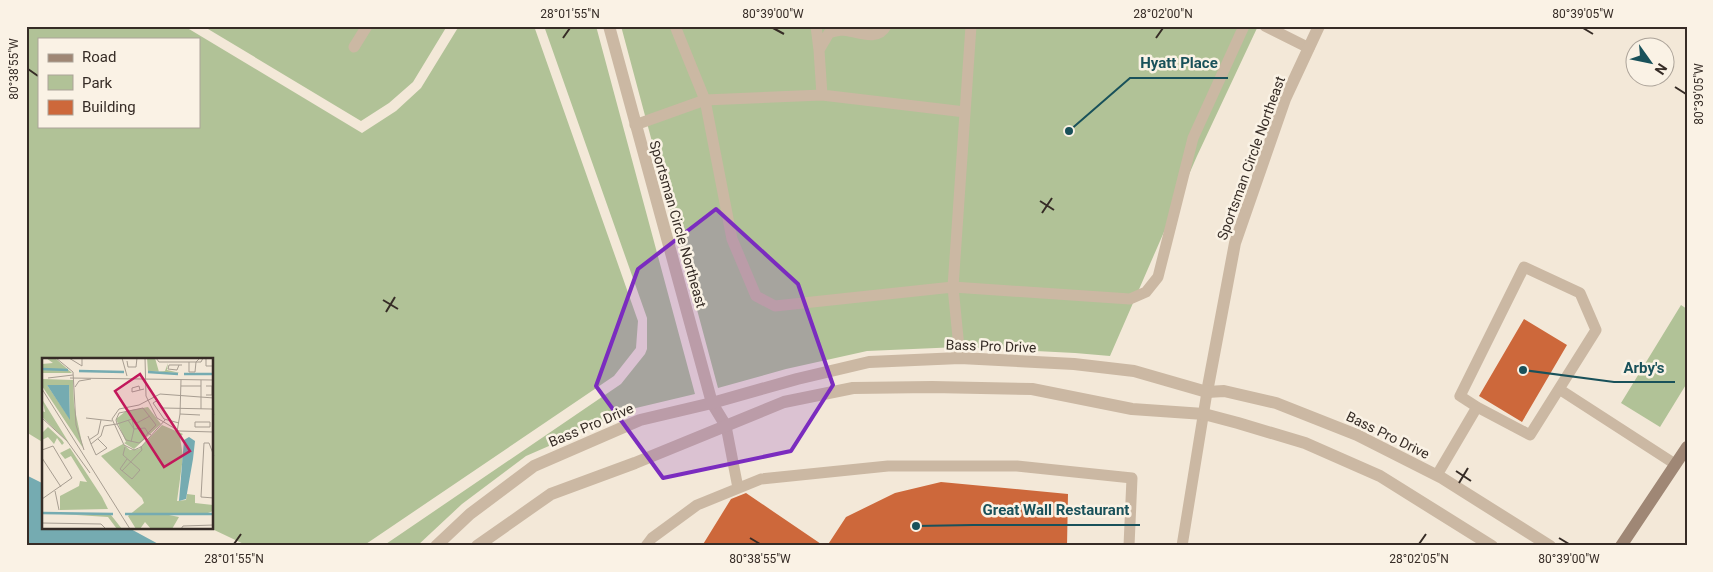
<svg xmlns="http://www.w3.org/2000/svg" width="1713" height="572" viewBox="0 0 1713 572" font-family="Roboto,sans-serif">
<style>
.green{fill:#b1c297;fill-rule:evenodd}
.water{fill:#75abb1}
.building{fill:#cd683b}
.lines{fill:none;stroke-linecap:round;stroke-linejoin:round}
.service{stroke:#cbb8a3;stroke-width:11}
.minor{stroke:#cbb8a3;stroke-width:12}
.tertiary{stroke:#cbb8a3;stroke-width:12}
.secondary{stroke:#9f8775;stroke-width:12}
.marked{fill:#7b2cbf;fill-opacity:0.2;stroke:#7b2cbf;stroke-width:4;stroke-linejoin:round}
.ticks{fill:none;stroke:#362c26;stroke-width:2}
.labels{text-anchor:middle;dominant-baseline:central;stroke-width:5;stroke-linejoin:round;paint-order:stroke}
.street-label{font-size:14px;fill:#362c26;stroke:#faf2e5}
.inset-river{fill:none;stroke:#75abb1;stroke-width:2.5}
.inset-road{fill:none;stroke:#a79d91;stroke-width:1}
.view{fill:#c2185b;fill-opacity:0.15;stroke:#c2185b;stroke-width:2.5}
.inset-edge{fill:none;stroke:#362c26;stroke-width:2.5}
.leader{fill:none;stroke:#19515a;stroke-width:2}
.callout-dot{fill:#19515a;stroke:#faf2e5;stroke-width:2}
.callout-label{font-size:15px;text-anchor:middle;font-weight:bold;fill:#19515a;stroke:#faf2e5;stroke-width:5;stroke-linejoin:round;paint-order:stroke}
.neatline{fill:none;stroke:#362c26;stroke-width:2}
.ticks-label{font-size:12px;text-anchor:middle;fill:#362c26}
</style>
<rect width="100%" height="100%" fill="#f3e8d8"/>
<path class="green" d="M26 26H184L362 133 396 111 421 88 459 26H534L638 321 636 348 614 376 363 546H248L210 528H212V360H44V443L26 432ZM39 39H199V126H39Z
M203 26H447L413 82 389 103 361 121Z
M544 26H596L695 394 636 408 526 456 462 504 417 546H383L621 384 645 354 647 349V318Z
M621 26H1258L1197 156 1110 356 1075 353 959 347 867 351 786 369 718 388Z
M1681 305 1687 309V383L1660 427 1621 403Z"/>
<path class="water" d="M26 475 44 484V528H129L162 546H26Z"/>
<path class="building" d="M1524 319 1567 345 1522 422 1479 396Z
M941 482 1068 494 1067 546H827L846 517 895 493Z
M746 493 824 546H702L731 499Z"/>
<g class="lines">
<path class="service" d="M675 26 705 100 732 239 756 296 775 306 953 287 1130 299 1146 292 1158 277 1193 138 1244 26
M816 26 819 50
M1265 26 1309 48
M354 47 367 26
M822 95 965 112
M635 125 705 100 822 95 819 50 829 33C832 32 837 31 841 30 855 30 877 43 886 26
M1524 267 1580 293 1596 330 1530 435 1477 407 1460 396Z
M960 358 953 287 971 26
M1559 389 1675 464
M726 426 738 488
M1437 475 1477 407
M646 546 652 538 697 505 761 479 888 466H1017L1132 478 1129 546
M1182 546 1207 392"/>
<path class="minor" d="M609 26 712 403 726 426
M1207 392 1235 243 1285 99 1319 26"/>
<path class="tertiary" d="M436 546 470 514 534 466 640 420 712 403 797 379 869 362 960 358 1074 364 1134 371 1207 392 1224 391 1276 403 1357 435 1442 478 1550 546
M477 546 551 494 635 463 784 402 853 388 932 387 1032 389 1132 409 1204 414 1238 423 1305 443 1380 476 1492 546"/>
<path class="secondary" d="M1621 546 1687 447"/>
</g>
<path class="marked" d="M716 209 798 284 833 385 791 451 663 478 596 386 638 269Z"/>
<path class="ticks" d="M773 28 784 34M1583 28 1593 34M563 38 570 28M1156 38 1163 28M28 69 38 76M1675 87 1686 94M1040 201 1054 210M1042 213 1052 198M383 300 398 309M386 312 395 297M1456 471 1471 481M1459 483 1468 468M750 538 760 544M1559 538 1569 544M234 544 241 534M1419 544 1426 534"/>
<g class="labels">
<g class="street-label">
<text transform="translate(1251 158) rotate(-70)">Sportsman Circle Northeast</text>
<text transform="translate(678 224) rotate(74)">Sportsman Circle Northeast</text>
<text transform="translate(991 346) rotate(2)">Bass Pro Drive</text>
<text transform="translate(591 425) rotate(-23)">Bass Pro Drive</text>
<text transform="translate(1388 435) rotate(26)">Bass Pro Drive</text>
</g>
</g>
<g transform="translate(42 358)">
<rect width="171" height="171" fill="#f3e8d8"/>
<path d="M4 0H13L30 15H0V6L11 5ZM105 0H113L117 14 123 13 126 5 125 12 138 15 106 13ZM0 21 31 22 32 47 41 90 0 28ZM5 27H27L28 61ZM0 41 27 85 0 59V53L3 54ZM106 49 119 66 92 91 82 85 84 84 74 61 84 53ZM120 67 141 76 138 79 141 99 135 143 144 142 145 136 153 137V145L171 147V153L161 157H127L137 159 130 171H109L103 164 98 171H94L86 158 102 145 100 140 59 98 81 86 88 92 97 91ZM6 69 20 82 22 85 20 87 15 80 12 86 6 79 0 82V75ZM28 90 60 139 66 151 18 152V138L37 128 38 123 45 124 29 98 23 101 18 95ZM19 156 69 157 80 171H75L66 159Z" fill="#b1c297" fill-rule="evenodd"/>
<path d="M5 27H27L28 62ZM147 79 153 83 151 101 144 141 137 143 142 82Z" fill="#75abb1"/>
<path class="inset-river" d="M0 11 26 12M37 13 82 14M106 14 136 16M142 16H172M0 155 71 156M83 156H172"/>
<path class="inset-road" d="M14 0 31 14 34 67 42 92M27 0 40 8V0M80 0 85 18M103 0 104 38 115 60 137 73 172 74M114 0 117 4H159L161 0M164 0V8H172M85 3 86 9H94L95 0M147 4V14H153L154 4 158 0M137 7 135 12 126 11 127 7H140M6 20 31 17M28 20 172 22M159 22V51M139 28H159M33 29 37 23 49 21M0 31 88 171M98 32 97 28 90 30V34L102 31M164 37H170V28H164M114 40 121 50 170 51 172 57M116 42 111 45 122 61 137 65M138 56 139 22M0 60 25 83 48 115M44 60 70 63M86 62 92 71 89 84M123 62 99 89 92 92 82 87 70 61 77 51 97 47 118 36 172 40M153 64H168V69H153ZM93 66 108 58M135 74 138 56 158 57M46 78 49 86 59 78 62 68 75 66 84 82 97 85 101 82 106 75 114 67 101 50 77 55 74 62 75 66 90 61 92 71 103 70 106 75 109 77M47 82 56 76 59 62M49 86 54 97 65 90 56 81M83 89 81 97 98 112 90 121 78 111 85 101M0 92 11 88 30 120 0 141M172 98 167 85H162L159 139 172 140M0 100 19 129M80 113 100 92 99 88M13 133 17 152M0 165 59 166 64 171M139 171 141 168 172 167"/>
<path class="view" d="M98 16 148 93 122 109 73 33Z"/>
<rect width="171" height="171" class="inset-edge"/>
</g>
<path class="leader" d="M1069 131L1130 78H1228M1523 370L1614 382H1675M916 526L973 525H1140"/>
<g class="callout-dot">
<circle cx="1069" cy="131" r="5"/>
<circle cx="1523" cy="370" r="5"/>
<circle cx="916" cy="526" r="5"/>
</g>
<g class="callout-label">
<text x="1179" y="68">Hyatt Place</text>
<text x="1644" y="373">Arby's</text>
<text x="1056" y="515">Great Wall Restaurant</text>
</g>
<rect width="1713" height="572" fill="none" stroke="#faf2e5" stroke-width="55"/>
<rect x="38" y="38" width="162" height="90" fill="#faf2e5" stroke="#aca399"/>
<rect x="48" y="54" width="25" height="8" fill="#9f8775" stroke="#aca399"/>
<text x="82" y="62" font-size="15" fill="#362c26">Road</text>
<rect x="48" y="75" width="25" height="15" fill="#b1c297" stroke="#aca399"/>
<text x="82" y="88" font-size="15" fill="#362c26">Park</text>
<rect x="48" y="100" width="25" height="15" fill="#cd683b" stroke="#aca399"/>
<text x="82" y="112" font-size="15" fill="#362c26">Building</text>
<g transform="translate(1650 62) rotate(123)"><circle r="24" fill="#faf2e5" stroke="#aca399"/>
<path d="M0-4L9 19L0 12L-9 19Z" fill="#19515a"/>
<text y="-8" font-size="14" font-weight="bold" text-anchor="middle" fill="#362c26">N</text>
</g>
<rect x="28" y="28" width="1658" height="516" class="neatline"/>
<g class="ticks-label">
<text x="570" y="18">28°01'55"N</text>
<text x="773" y="18">80°39'00"W</text>
<text x="1163" y="18">28°02'00"N</text>
<text x="1583" y="18">80°39'05"W</text>
<text transform="translate(14 69) rotate(-90)" y="4">80°38'55"W</text>
<text transform="translate(1699 94) rotate(-90)" y="4">80°39'05"W</text>
<text x="234" y="563">28°01'55"N</text>
<text x="760" y="563">80°38'55"W</text>
<text x="1419" y="563">28°02'05"N</text>
<text x="1569" y="563">80°39'00"W</text>
</g>
</svg>
